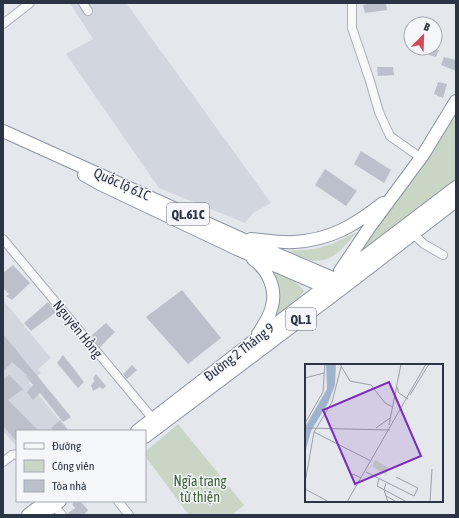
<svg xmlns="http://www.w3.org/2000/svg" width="459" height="518" viewBox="0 0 459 518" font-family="'Asap Condensed',sans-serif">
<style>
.built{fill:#d2d6de}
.green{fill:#c9d6c5}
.building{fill:#bbc0ca}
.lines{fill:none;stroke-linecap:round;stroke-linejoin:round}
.minor-casing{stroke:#a9aeb7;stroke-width:10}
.highway-casing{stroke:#8b94a3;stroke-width:14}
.minor{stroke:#f7f8fa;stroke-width:8}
.highway{stroke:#fff;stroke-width:12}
.labels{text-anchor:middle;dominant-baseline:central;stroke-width:3;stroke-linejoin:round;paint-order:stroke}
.shield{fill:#f4f6f9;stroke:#676e7b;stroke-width:1}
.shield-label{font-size:13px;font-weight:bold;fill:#2b3445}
.street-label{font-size:14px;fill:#2b3445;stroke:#f4f6f9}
.park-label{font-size:14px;fill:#3f6138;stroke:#f4f6f9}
.inset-road{fill:none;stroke:#9a9fa9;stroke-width:1}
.view{fill:#7b2cbf;fill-opacity:0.15;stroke:#7b2cbf;stroke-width:2}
.inset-edge{fill:none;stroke:#2b3445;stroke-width:2}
</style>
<rect width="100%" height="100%" fill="#e4e7ec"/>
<path class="built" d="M70 3H126L271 203 253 213 245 223 159 188 66 54 93 39Z
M3 300 51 358 38 369 41 373 29 383 68 431H17V447L3 431Z"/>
<path class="green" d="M456 110V180L355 258 353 256C393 211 424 161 456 110Z
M357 232C344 246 332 265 310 260 303 258 295 254 289 251L315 249 332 244Z
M266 268C279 273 296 279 304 291L298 299 275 318 278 304Z
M178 424 244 505 232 515H189L145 456V452Z"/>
<path class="building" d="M371 3H386L387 10 365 13 363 5Z
M430 48 439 50 436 57 429 55Z
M444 57 456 60V71L441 65Z
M377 67H393L394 75 378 76Z
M438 82 447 84 443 98 434 94Z
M361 151 391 170 384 183 354 164Z
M325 169 357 191 346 206 315 185Z
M13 265 30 283 12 300 6 296 9 294 3 288V273Z
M182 290 221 338 188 364 146 317Z
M48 302 56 312 31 331 24 323Z
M106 323 115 332 100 347 91 336Z
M3 334 71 417 63 422 40 393 33 400 27 392 33 385 26 376 27 375 12 362 3 372Z
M63 355 84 382 78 388 57 363Z
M132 365 137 370 127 379 123 374Z
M96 374 106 386 103 389 100 387 93 391 91 385 95 381 93 379Z
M9 375 23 389 8 400 39 431H17V442L3 426V380Z
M60 420 69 431H54L51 428Z
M75 501H80L88 510 84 515H67V514L75 508 72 504Z"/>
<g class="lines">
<defs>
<path id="minor" d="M83 3 88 11
M352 3V28L370 81 379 112 390 136 421 158
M3 24 30 3
M413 234 424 244 443 255
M3 239 153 419
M3 462 12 455 17 454
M118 501 129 515
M54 506 62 515"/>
<path id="highway" d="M3 131 242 239 335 279 340 284
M84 175 100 184 237 249 325 287 329 291
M251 239C265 240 280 243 294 242 331 240 355 225 383 203
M253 259C267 269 277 288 272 306 270 316 264 325 258 334
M340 271 369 228 423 155 456 101
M137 431 252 342 456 187
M145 437 343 288 456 201
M28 515 46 501
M42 515 60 501"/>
</defs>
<use href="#minor" class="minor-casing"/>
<use href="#highway" class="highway-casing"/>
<use href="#minor" class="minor"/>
<use href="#highway" class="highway"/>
</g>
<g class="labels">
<g class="shield">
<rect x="167" y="203" width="42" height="22" rx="3"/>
<rect x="286" y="308" width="30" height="22" rx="3"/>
</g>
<g class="shield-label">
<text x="188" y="214">QL.61C</text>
<text x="301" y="319">QL.1</text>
</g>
<g class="street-label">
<text transform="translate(122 184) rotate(24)">Quốc lộ 61C</text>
<text transform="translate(78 329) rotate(51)">Nguyên Hồng</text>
<text transform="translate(239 352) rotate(-38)">Đường 2 Tháng 9</text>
</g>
<g class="park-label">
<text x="200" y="481">Ngĩa trang<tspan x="200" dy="16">từ thiện</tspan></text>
</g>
</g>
<g transform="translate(305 364)">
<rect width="138" height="138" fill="#e4e7ec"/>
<path d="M70 96 84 104 81 111 67 102Z" fill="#c9d6c5"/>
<path d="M21 0H31L30 21 23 39 6 67 0 89V63L22 25Z" fill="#9fb4cc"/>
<path class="inset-road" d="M35 0 45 17 66 21 80 39 88 43M0 14 19 9M92 23 94 29 103 35M105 31 124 0M0 59 18 28 20 0M84 61 96 0M0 64 85 66M71 64 85 54M9 68 66 97M61 108 109 132 113 124 91 113M46 113 48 110 56 114M74 115 72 122 102 138M0 119 9 68 27 38 36 3M81 119 79 126 83 138M0 125 24 138M81 132 92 138M42 138 121 0M125 138 127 105"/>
<path class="view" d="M84 18 116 92 50 120 18 46Z"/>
<rect width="138" height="138" class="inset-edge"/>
</g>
<rect width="459" height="518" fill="none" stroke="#2b3445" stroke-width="8"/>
<rect x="16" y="430" width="130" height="72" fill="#f4f6f9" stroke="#a4a8b1"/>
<rect x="24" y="443" width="20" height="6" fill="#f7f8fa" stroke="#a4a8b1"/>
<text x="52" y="450" font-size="12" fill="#2b3445">Đường</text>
<rect x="24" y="460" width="20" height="12" fill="#c9d6c5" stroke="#a4a8b1"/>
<text x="52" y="470" font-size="12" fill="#2b3445">Công viên</text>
<rect x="24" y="480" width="20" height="12" fill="#bbc0ca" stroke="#a4a8b1"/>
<text x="52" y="490" font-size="12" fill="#2b3445">Tòa nhà</text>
<g transform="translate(423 36) rotate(23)"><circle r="19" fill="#f4f6f9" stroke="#a4a8b1"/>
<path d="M0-3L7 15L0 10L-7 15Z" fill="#d1495b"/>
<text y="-6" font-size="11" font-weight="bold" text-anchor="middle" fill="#2b3445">B</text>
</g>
</svg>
